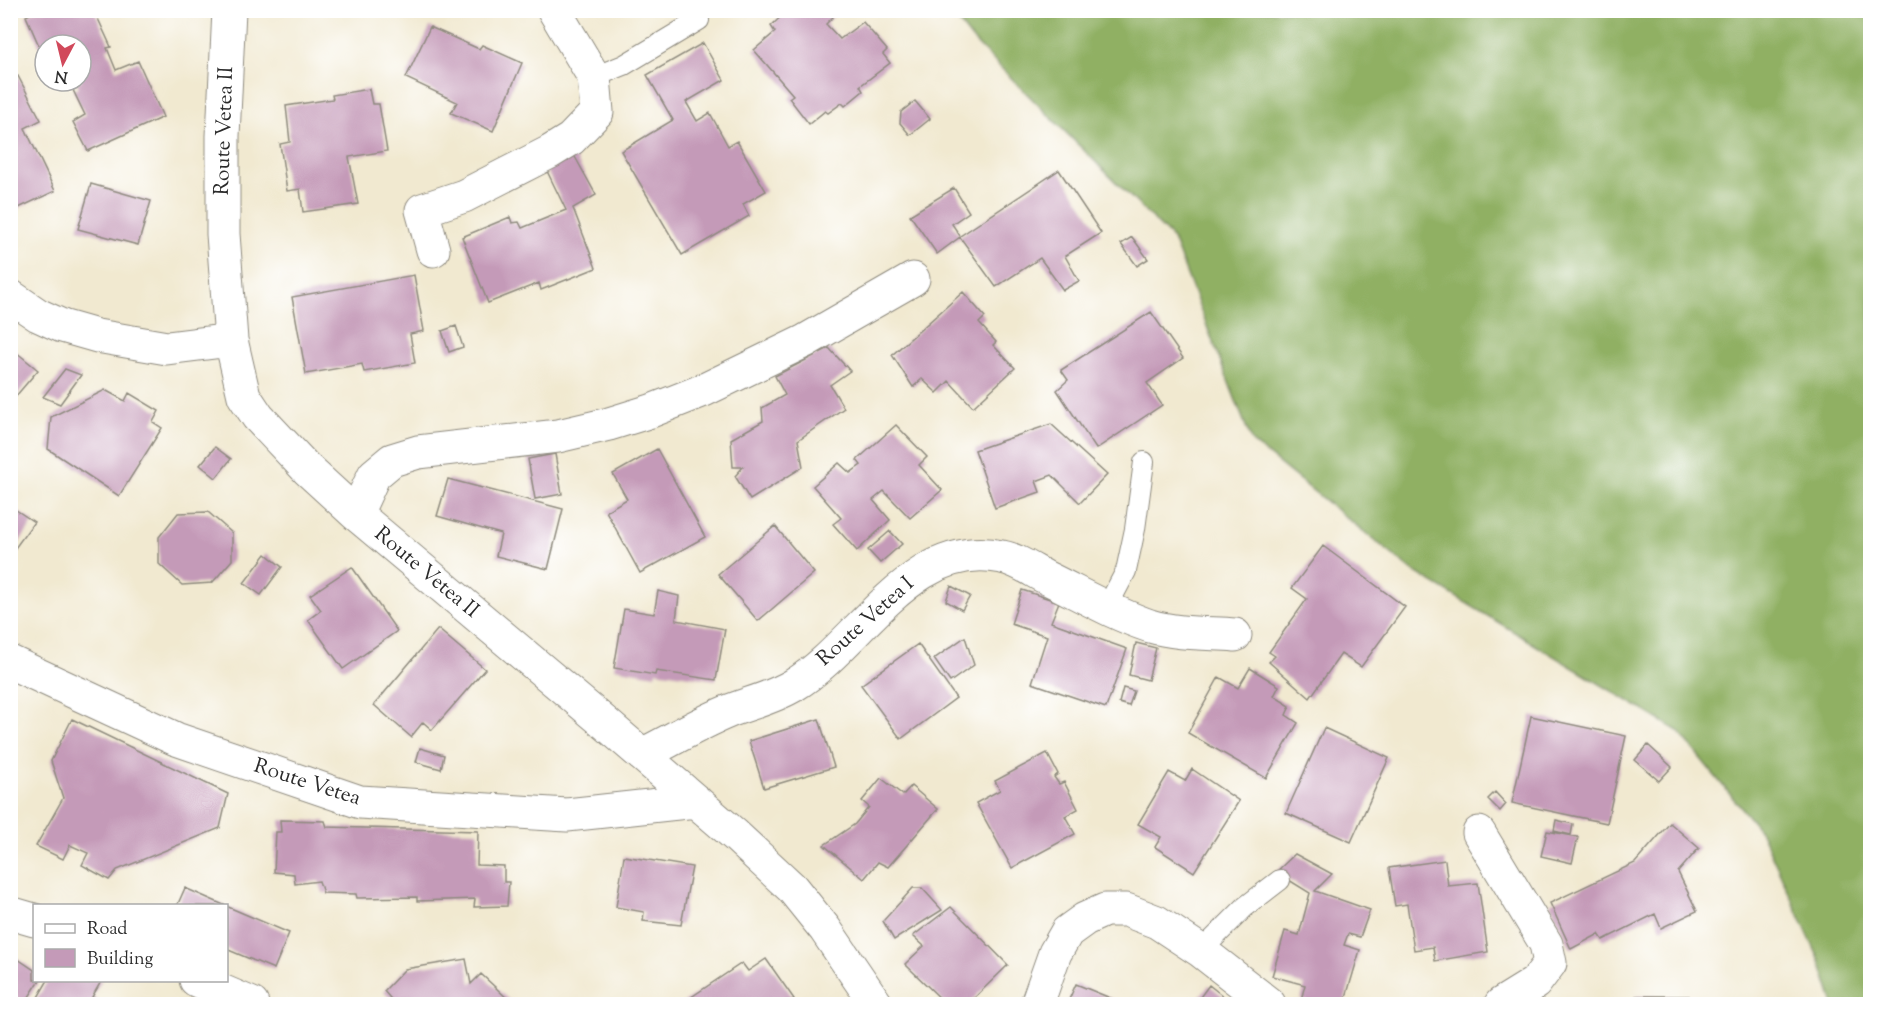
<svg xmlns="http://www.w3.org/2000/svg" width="1881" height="1015" viewBox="0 0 1881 1015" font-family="'Sorts Mill Goudy',serif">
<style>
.forest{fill:#90b064;stroke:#5e6e48;stroke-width:1.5}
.building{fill:#c49ab8}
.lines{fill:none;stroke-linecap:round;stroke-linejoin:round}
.service-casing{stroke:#8e8a7e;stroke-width:22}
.minor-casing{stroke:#8e8a7e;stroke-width:35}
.service{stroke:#fff;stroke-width:20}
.minor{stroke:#fff;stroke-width:33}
.labels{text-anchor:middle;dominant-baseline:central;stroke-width:4.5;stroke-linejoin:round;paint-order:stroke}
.street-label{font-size:21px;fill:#2b2b2b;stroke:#fff}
</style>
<rect width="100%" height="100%" fill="#fff"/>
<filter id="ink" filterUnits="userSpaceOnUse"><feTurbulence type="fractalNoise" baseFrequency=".0167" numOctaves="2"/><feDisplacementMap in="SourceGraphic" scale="12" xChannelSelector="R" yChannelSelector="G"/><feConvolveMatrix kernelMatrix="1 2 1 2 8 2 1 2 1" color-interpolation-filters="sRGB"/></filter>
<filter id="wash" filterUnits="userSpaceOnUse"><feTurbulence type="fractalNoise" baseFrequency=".008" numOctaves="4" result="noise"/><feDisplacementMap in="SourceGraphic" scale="24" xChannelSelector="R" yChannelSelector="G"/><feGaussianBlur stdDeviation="1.35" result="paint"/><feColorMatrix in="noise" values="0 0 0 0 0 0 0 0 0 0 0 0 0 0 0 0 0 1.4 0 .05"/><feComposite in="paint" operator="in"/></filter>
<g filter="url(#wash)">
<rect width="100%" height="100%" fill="#f1e9d0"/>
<path class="forest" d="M950 11H1870V1004H1834L1820 961 1761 832 1678 731 1413 571 1252 442 1173 239 973 40Z"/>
<g id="blocks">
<path class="building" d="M37 10H94L111 47 107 48 116 70 138 61 163 117 88 151 73 122 85 115 73 90 79 87 76 81H81V45H53L52 43 40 48 26 16Z
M788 10H791L795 15 800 10H828L833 17 826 24 840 39 863 22 887 50 883 54 890 63 860 86 863 91 845 106 842 103 828 113 825 111 809 124 789 98 793 95 754 50 775 32 771 26Z
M430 27 479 49 482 45 522 63 493 131 451 113 457 102 406 78Z
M703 43 724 80 686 102 697 121 710 113 728 146 737 141 766 191 743 204 749 216 682 255 621 151 673 120 647 75Z
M18 76 41 120 25 128 55 191 10 212V79Z
M369 89 372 104H379L387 151 349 157 358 204 303 212 300 189 287 191 280 144 290 142 286 106 333 99 332 95Z
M915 101 930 119 910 135 900 123 901 112Z
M574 155 596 195 573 208 596 268 541 290 539 283 488 303 462 237 510 217 512 223 519 222 522 228 566 210 545 167Z
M1059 170 1101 233 1065 256 1079 281 1063 290 1040 258 996 287 960 237 937 254 910 215 954 188 969 212 952 224 960 236Z
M91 184 151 201 138 245 78 229Z
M1132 237 1148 259 1137 266 1121 244Z
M414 275 424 331 410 334 415 363 364 372 362 364 306 374 292 297Z
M963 292 985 317 979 323 996 342 993 345 1015 368 973 407 949 381 937 393 922 379 913 387 892 355Z
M1151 312 1183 358 1147 383 1162 405 1096 449 1057 390 1068 380 1061 370Z
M456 326 463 347 449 352 442 331Z
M10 347 38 370 10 403Z
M829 348 850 371 830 385 844 408 798 440 803 467 750 500 735 476 743 467H733L731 439 763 421 762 408 785 395 775 376Z
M65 369 81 375 60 404 43 397Z
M105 390 125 401 129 393 159 411 153 422 162 428 119 496 48 449 51 417Z
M1051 424 1107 475 1080 503 1052 475 1036 481 1040 492 995 508 975 450Z
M896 425 927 457 919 465 942 490 910 518 884 491 873 500 890 520 857 551 833 524 841 518 813 486 839 463 850 473 861 465 857 460Z
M215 447 231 459 216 478 200 465Z
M657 449 705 537 640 573 606 511 627 499 613 474Z
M555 454 562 494 535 499 528 459Z
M448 479 563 509 548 569 496 556 501 534 437 516Z
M10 506 34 522 10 555Z
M208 512 232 533V560L212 583 182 585 159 564V537L178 513Z
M775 526 814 573 758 621 718 574Z
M890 531 902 544 880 563 868 550Z
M1323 546 1405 607 1361 667 1341 654 1310 698 1269 662 1275 656 1269 652 1307 599 1292 588Z
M266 554 282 567 261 595 244 583Z
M352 567 397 631 343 669 308 620 321 610 310 595Z
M951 586 970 596 962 610 946 601Z
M1022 590 1059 602 1051 622 1127 649 1106 708 1032 683 1047 636 1011 624Z
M658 591 679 596 676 620 725 629 716 680 656 671 655 675 614 668 624 609 654 614Z
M438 629 485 669 432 730 423 722 411 737 374 705Z
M965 637 974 665 950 682 934 659Z
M1136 643 1156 648 1148 680 1129 675Z
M918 644 956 698 901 739 861 685Z
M1250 668 1279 686 1274 696 1290 706 1286 715 1298 723 1266 778 1188 733 1219 677 1238 688Z
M1123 688 1134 691 1129 706 1119 703Z
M1531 716 1626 736 1607 823 1512 803Z
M72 719 228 794 220 828 117 870 109 880 82 865 88 853 70 845 63 859 36 846 63 798 51 761Z
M819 719 834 767 764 788 749 741Z
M1324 728 1389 758 1351 842 1286 813Z
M1648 745 1672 767 1659 781 1635 760Z
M420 748 444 755 441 769 416 762Z
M1047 753 1058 774 1054 777 1059 784 1064 782 1078 809 1065 816 1075 834 1012 868 976 803 1000 790 995 781Z
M1192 769 1239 801 1194 872 1155 847 1161 837 1138 824 1169 772 1185 781Z
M881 778 903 795 911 786 938 809 888 867 878 862 864 879 824 845 855 824 869 807 862 801Z
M1495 792 1506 804 1500 811 1488 799Z
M280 820 325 821 327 827 478 831 477 865 504 866V882H509L507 906 474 907 475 899 417 901V897L357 898 356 894 323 893 319 881 295 884 294 874 274 872 276 832H281Z
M1556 820 1573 824 1571 835 1554 831Z
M1670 823 1699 848 1678 872 1697 911 1661 928 1655 914 1603 940 1599 934 1571 949 1550 903 1635 863Z
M1547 831 1578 837 1572 863 1541 856Z
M1295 854 1332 874 1315 891 1370 910 1360 937 1348 934 1344 945 1360 950 1344 1004H1317L1301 1000 1305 985 1272 976 1285 931 1299 935 1310 893 1276 872Z
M624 856 692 867 681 925 643 921 644 912 616 907Z
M1445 860 1448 886 1478 883 1488 952 1435 961 1433 947 1414 950 1407 904 1395 906 1389 868Z
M185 888 226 906H177Z
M913 888H922L942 910 894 940 883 921Z
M226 906 289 933 274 969 226 949Z
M951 907 1008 965 968 1004H946L905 964 924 946 913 936Z
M12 955 34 970V980H40L25 1003 10 994Z
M466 959 471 984 481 974 511 1002 508 1004H395L384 991 405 969Z
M766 959 794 999 785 1004H681L742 963 748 971Z
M48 980H102L92 997 106 1004H34Z
M1076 984 1120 1002 1119 1004H1067Z
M1209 985 1233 1004H1195Z
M1636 996H1689V1004H1636Z"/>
</g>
</g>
<g filter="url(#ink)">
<use href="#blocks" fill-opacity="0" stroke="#8e8a7e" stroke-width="1.5"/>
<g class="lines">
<defs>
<path id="service" d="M594 77 624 65 699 20
M1107 607 1126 571 1135 529 1144 462
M1201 951 1245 907 1280 880"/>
<path id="minor" d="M229 10 223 136V234L231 340 244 396 258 417 307 469 356 514 604 722 735 835 792 888 825 929 876 1004
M433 250 422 210 464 196 550 152 571 139 597 112 594 77 554 10
M10 296 38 315 62 326 97 336 167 348 231 340
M356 514 374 475 392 460 418 452 558 436 609 424 651 411 704 390 805 341 913 279
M10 662 176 739 360 802 567 815 696 801
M642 755C670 741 698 724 727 712 749 703 773 698 794 685 860 645 912 537 1002 557 1018 560 1033 571 1047 578 1080 594 1114 614 1150 626 1177 634 1208 633 1235 635
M1479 833 1546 944 1550 963 1535 983 1501 1004
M10 913 34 920
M196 980 252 1004
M1037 1004 1055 953 1067 932 1085 919 1105 910H1126L1157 922 1201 951 1269 1004"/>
</defs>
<use href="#service" class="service-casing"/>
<use href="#minor" class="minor-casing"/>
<use href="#service" class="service"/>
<use href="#minor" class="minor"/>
</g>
</g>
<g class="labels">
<g class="street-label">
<text transform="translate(225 131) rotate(-88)">Route Vetea II</text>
<text transform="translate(426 573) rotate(40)">Route Vetea II</text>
<text transform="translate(866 622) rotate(-42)">Route Vetea I</text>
<text transform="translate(307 783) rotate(18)">Route Vetea</text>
</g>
</g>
<rect width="1881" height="1015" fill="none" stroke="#fff" stroke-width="36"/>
<rect x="33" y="904" width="195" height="78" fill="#ffffff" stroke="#aaaaaa" stroke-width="1.5"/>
<rect x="45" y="924" width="30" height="9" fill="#ffffff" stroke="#aaaaaa" stroke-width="1.5"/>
<text x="87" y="934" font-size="18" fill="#2b2b2b">Road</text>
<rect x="45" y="949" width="30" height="18" fill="#c49ab8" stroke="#aaaaaa" stroke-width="1.5"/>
<text x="87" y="964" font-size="18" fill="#2b2b2b">Building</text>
<g transform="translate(63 63) rotate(187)"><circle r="28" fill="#ffffff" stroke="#aaaaaa" stroke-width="1.5"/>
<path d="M0-4.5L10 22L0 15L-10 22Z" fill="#d1495b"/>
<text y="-9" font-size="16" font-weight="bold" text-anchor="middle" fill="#2b2b2b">N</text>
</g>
</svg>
